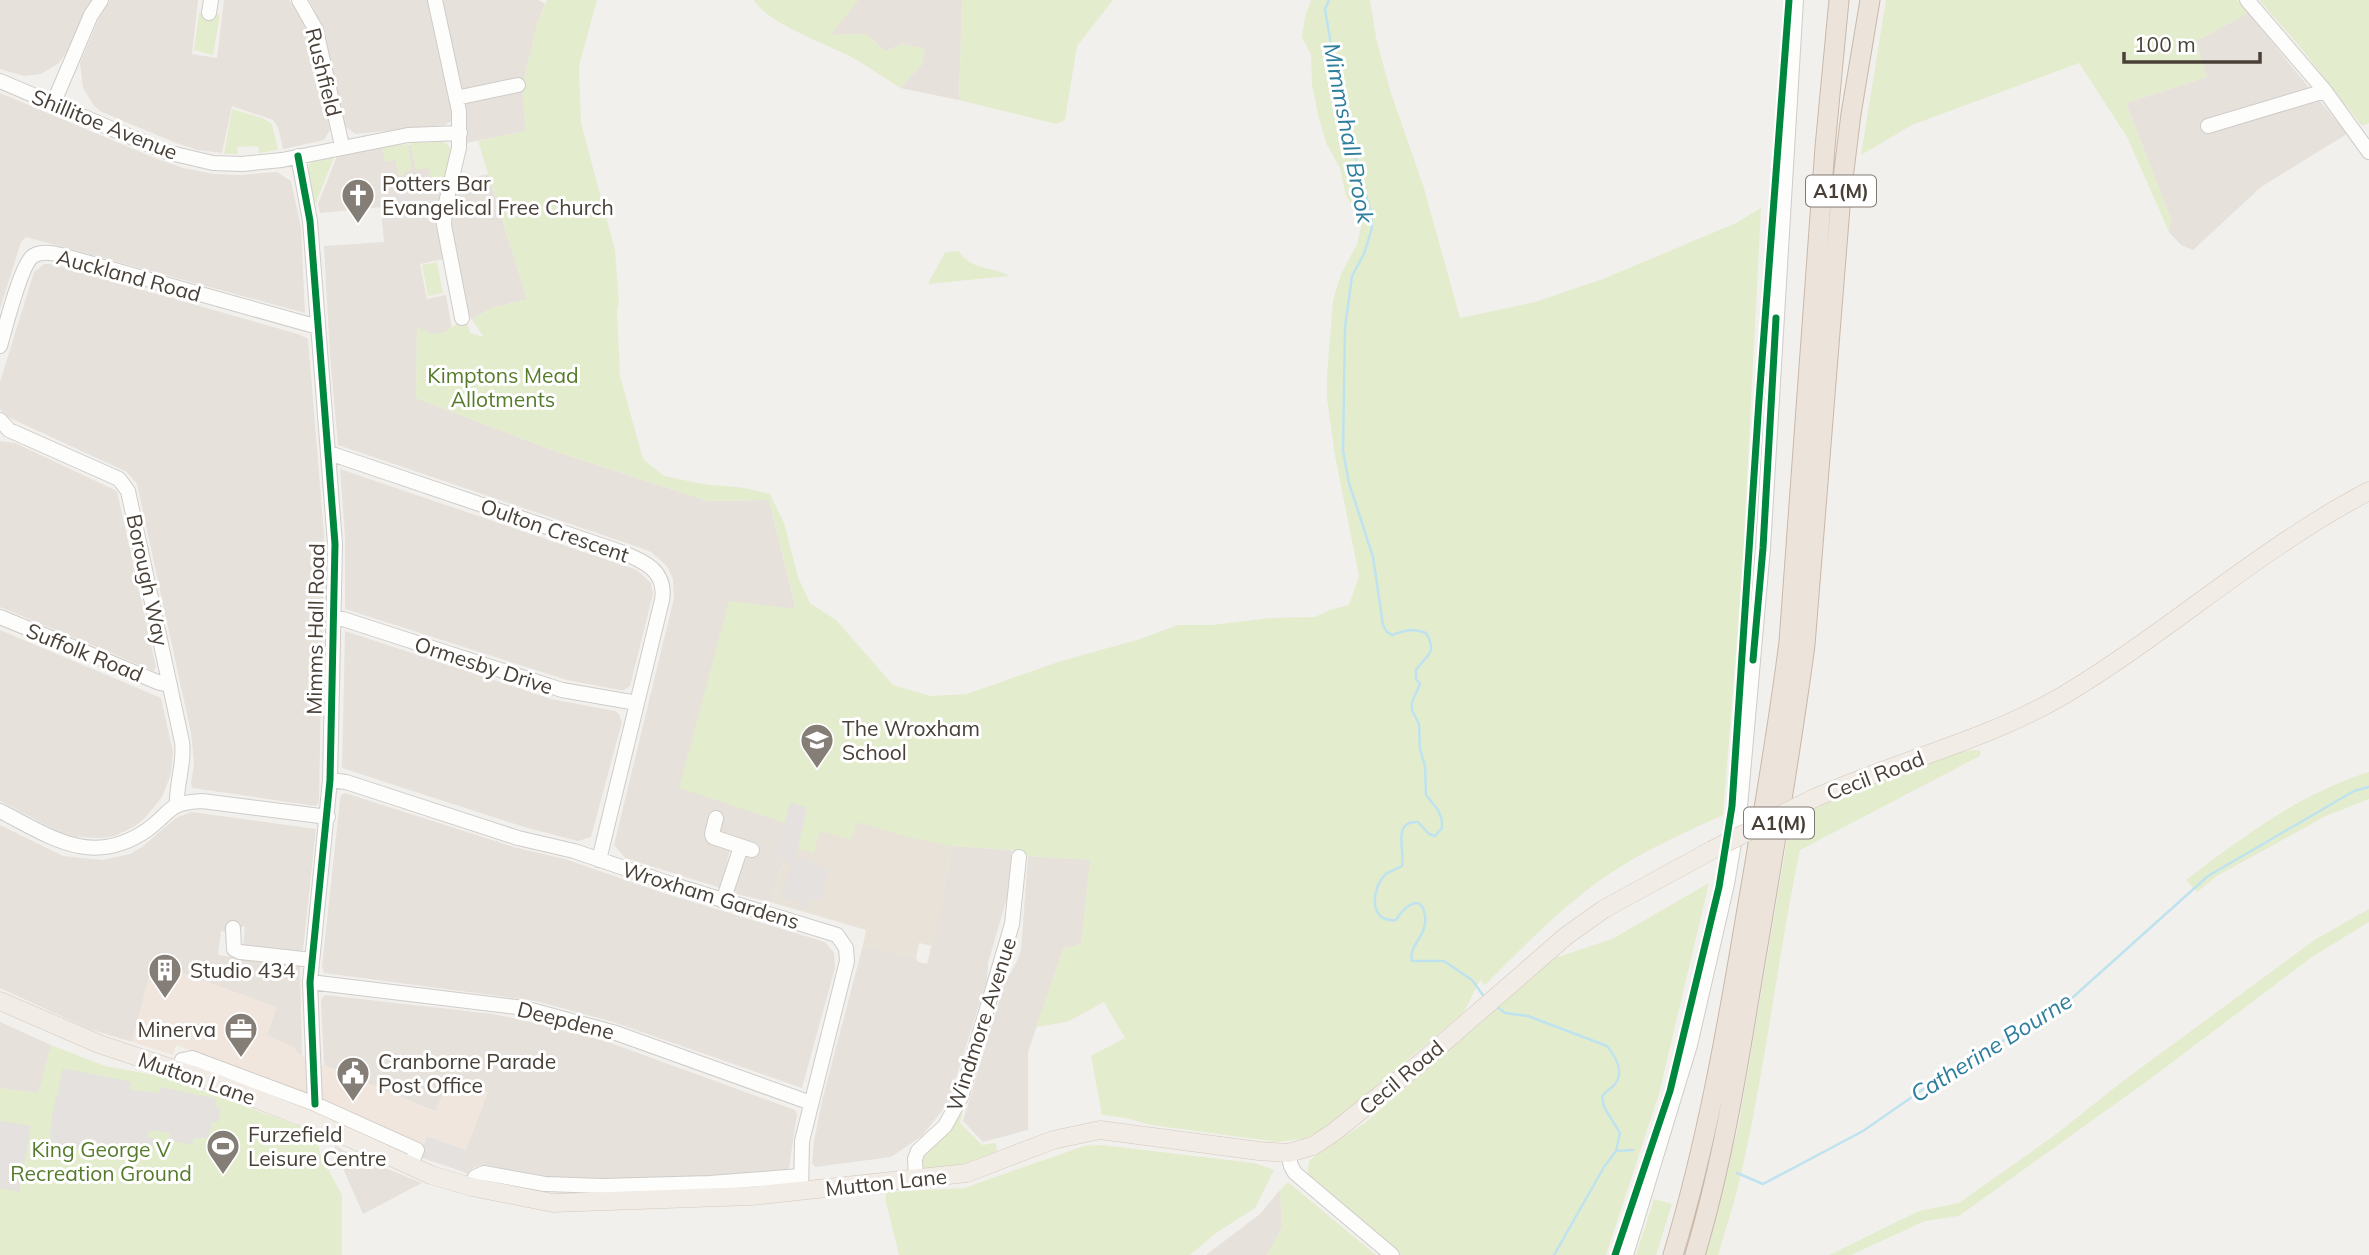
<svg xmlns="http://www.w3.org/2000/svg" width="2369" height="1255" viewBox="0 0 2369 1255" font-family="Mulish,sans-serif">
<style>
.residential{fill:#e6e1da}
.commercial{fill:#f1e6dd}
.industrial{fill:#e5e1de}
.education{fill:#e8e2d9}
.green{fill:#e4ecce}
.parking{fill:#e4e1de}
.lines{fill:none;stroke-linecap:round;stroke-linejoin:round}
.stream{stroke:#bee3ef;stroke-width:2.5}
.minor-casing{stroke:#cfccc9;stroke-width:16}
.major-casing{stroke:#d4c8bb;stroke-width:19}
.highway-casing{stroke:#c9b8a9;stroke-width:21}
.minor{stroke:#fdfdfc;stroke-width:14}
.major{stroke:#f1ece5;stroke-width:18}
.highway{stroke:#ece3da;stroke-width:19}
.major-bridge-casing{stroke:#d4c8bb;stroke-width:19;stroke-linecap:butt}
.major-bridge{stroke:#f1ece5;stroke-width:18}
.cycleway-casing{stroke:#fff;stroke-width:11}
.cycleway{stroke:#00873e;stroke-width:7}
.labels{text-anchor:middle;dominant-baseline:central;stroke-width:6;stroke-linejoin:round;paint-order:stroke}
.shield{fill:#fff;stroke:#807974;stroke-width:2}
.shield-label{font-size:19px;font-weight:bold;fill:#494038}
.street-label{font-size:21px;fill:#494038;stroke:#fff}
.poi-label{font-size:21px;fill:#494038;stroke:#fff;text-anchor:start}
.park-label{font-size:21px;fill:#567b2b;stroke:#fff}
.water-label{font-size:23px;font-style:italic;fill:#2d7e9c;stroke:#fff}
</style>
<rect width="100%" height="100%" fill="#f2f0ed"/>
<path class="residential" d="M0 0H92L66 53 59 63 41 74 24 76 0 69Z
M110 0H198L192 54 217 58 224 0H289L302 18 314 55 330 130 324 140 283 149 278 127 273 120 232 106 222 153 198 150 176 143 102 112 94 106 83 88 80 63 100 16Z
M309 0H428L452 111 451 121 445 125 355 134 345 126 322 26Z
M442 0H539L545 4 537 25 522 87 526 131 466 143 467 122 465 107 467 103 464 89 459 86Z
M858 0H962L959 100 900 88 922 64 925 49 903 44 885 51 866 34 830 35Z
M2248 13 2347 134 2261 187 2193 250 2181 245 2169 232 2171 219 2126 103 2207 77 2196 41Z
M0 93 152 157 183 168 215 174 239 175 277 172 291 181 301 228 305 313 26 237 21 242 0 309Z
M442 142 447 144 452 151 440 201 409 199 408 193 381 197 382 207 320 213 318 204 337 156 382 147Z
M488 174 527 299 491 308 472 320 467 312 450 223 451 213 459 177 467 179Z
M428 208 438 210 444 259 420 264 427 299 446 295 452 328 448 331 433 335 417 328 416 398 560 453 708 501 769 500 796 610 785 823 775 861 783 863 770 902 732 893 746 855 756 858 759 846 723 836 720 847 730 850 721 888 625 858 614 845 674 598 673 579 667 566 651 552 638 547 338 445 330 356 324 246 384 242 382 222 428 215Z
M44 264H51L298 334 308 339 324 534 319 802 316 806 192 788 191 783 194 764 191 733 137 484 127 472 8 417 0 409V382L34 272Z
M0 441 15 443 117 491 156 667 154 671 0 607Z
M340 469 637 570 651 583 653 594 630 686 624 690H620L567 680 345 609V536Z
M0 630 161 698 173 752 171 774 162 797 145 818 135 826 115 836 103 838 75 837 61 833 0 801Z
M345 631 551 699 615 711 619 714 622 722 591 837 578 841 524 827 342 768Z
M345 793 517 848 565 859 663 893 825 942 834 953 835 968 802 1088 613 1022 536 1001 324 973 322 967 340 800 341 795Z
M191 812 316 829 303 950 298 952 243 946 245 926 228 932 221 931 218 955 300 966 302 1056 266 1035 276 1007 153 963 132 1042 89 1029 0 988V825L63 856 103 860 130 854 142 847 176 818Z
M951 846 1012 850 1007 898 988 963 987 980 948 1103 922 1136 891 1157 815 1167 812 1163 814 1141 823 1097 863 945 916 958 918 962 927 964 943 899Z
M1028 856 1091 860 1081 944 1063 949 1028 1052V1130L983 1142 963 1121 1004 985 1017 961 1021 950Z
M325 995 493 1014 522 1020 605 1041 795 1110 797 1114 789 1168 787 1170 722 1175 612 1179 544 1177 481 1165 473 1168 468 1174 458 1170 488 1092 436 1112 324 1065 321 1000Z
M0 1022 51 1045 40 1088 37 1093 0 1088Z
M335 1145 348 1153 422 1183 363 1214 334 1148Z
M1280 1190 1282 1228 1267 1255H1206L1260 1214Z"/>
<path class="commercial" d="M153 962 277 1007 267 1035 296 1048 297 1054 435 1112 450 1077 488 1092 466 1150 427 1136 422 1147 301 1093 176 1045 173 1055 132 1042Z"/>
<path class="industrial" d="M408 192 409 199 440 201 438 210 429 208 428 215 382 222 381 197Z"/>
<path class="education" d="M729 601 951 845 943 899 933 946 919 943 916 958 863 945 866 930 770 902 783 864 775 861 785 823 679 788Z"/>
<path class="green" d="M547 0H597L579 66 581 123 615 250 619 302 617 311 620 376 643 459 664 476 703 484 745 488 770 494 784 523 798 577 810 603 836 620 893 685 931 696 967 694 1058 662 1140 639 1178 625H1211L1270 618 1315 617 1330 610 1349 605 1359 576 1335 456 1327 399V375L1333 300 1341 274 1357 244 1362 222 1346 196 1340 168 1327 145 1319 119 1312 85 1311 55 1302 37 1305 17 1311 0H1370L1377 42 1391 93 1424 188 1460 318 1535 302 1603 279 1736 223 1761 208 1742 579 1723 815C1678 836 1631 856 1591 887 1553 916 1519 951 1485 985L1480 980 1464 1012 1323 1131 1302 1139 1278 1142 1151 1125 1126 1118 1102 1115 1091 1056 1125 1038 1104 1002 1067 1022 1036 1027 1063 949 1081 944 1090 860 1028 856 1012 850 951 846 911 838 857 822 851 840 820 831 814 853 797 848 807 808 790 803 785 823 679 788 729 601 796 609 769 500 708 501 560 453 416 398 417 327C436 337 442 336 459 322L467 323 470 333 484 337 472 320 491 308 527 299 478 141 526 131 522 87 537 25Z
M754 0H858L831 35 866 34 885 51 903 44 925 49 922 64 900 88C885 78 869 67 853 58 829 45 766 23 754 0Z
M962 0H1113L1077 46 1065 120 1056 124 959 100Z
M1886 0H2237L2248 13 2196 41 2207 77 2126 103 2171 219 2169 232 2127 137 2079 63 1912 125 1861 155Z
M2259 0H2369V123L2362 126 2301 48Z
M199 13 220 15 213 55 194 50Z
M232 109 262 118 272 124 278 150 259 153 258 146 237 147 238 154H224Z
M442 142 447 144 452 151 446 176 431 180 429 168 416 170 410 143Z
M408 144 412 168 399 177 395 160 385 162 382 147Z
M334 157 316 203H314L307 168 311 162Z
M959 251C969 270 992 266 1009 276L928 284 945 252Z
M437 262 443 293 428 296 422 265Z
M1974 750 1981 751 1980 756 1800 850C1777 960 1765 1073 1739 1183 1733 1207 1725 1231 1718 1255H1706L1739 1123 1791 817 1847 791 1958 752Z
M2369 772V799L2326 816 2217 876 2197 892 2186 880C2242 837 2301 793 2369 772Z
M1709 883 1659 1094 1606 1255H1401L1307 1177 1309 1161 1316 1155 1366 1122 1555 958 1612 939Z
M2369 909V922L2312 957 2150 1079 1959 1216 1925 1221 1851 1255H1829L1919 1211 1959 1203 2055 1135 2123 1081 2316 939Z
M51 1045 105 1066 170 1078 309 1130 319 1146 320 1154 342 1195V1255H0V1088L37 1093 40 1087Z
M958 1113H962L960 1123 982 1145 996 1143 997 1156 990 1161 925 1171 921 1167 922 1155Z
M1102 1145 1254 1163 1274 1170 1255 1208 1216 1233 1190 1255H899L886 1202 885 1192 964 1188 1084 1146Z
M1288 1182 1376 1255H1267L1282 1228 1280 1190Z
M1654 1199 1672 1204 1656 1255H1636Z"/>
<path class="parking" d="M790 802 807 808 796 857 798 860 808 858 819 867 829 868 821 900 809 898V908H798L797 898 789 899 781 897 791 867 787 859 776 857Z
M63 1068 131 1082 130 1090 159 1093 161 1087 216 1099 215 1106 221 1108 218 1122H212L208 1138H194L192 1145 170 1140V1133L149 1130 148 1137 154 1138 150 1159 49 1144 52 1116Z
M0 1121 31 1126 19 1192 0 1188Z
M427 1136 466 1150 458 1170 419 1157Z"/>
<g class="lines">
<path class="stream" d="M1329 0 1325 9 1343 115 1371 212 1372 228 1364 254 1352 276 1345 328 1343 451 1349 483 1373 557 1383 625 1387 632 1392 635C1406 630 1412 628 1426 633 1438 654 1427 654 1416 670V679L1420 684 1412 702V710L1419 724 1420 749 1425 766 1426 795 1438 810 1442 820V828L1435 836 1429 834 1418 822C1392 820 1405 850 1402 866 1397 869 1390 871 1386 874 1371 888 1368 923 1396 920 1403 908 1422 891 1425 916 1428 936 1408 945 1412 961H1444L1472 980 1485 998
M1496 1006 1505 1013 1528 1016 1607 1046C1615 1056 1625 1071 1615 1084 1611 1089 1606 1091 1602 1096L1604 1107 1620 1133 1616 1151 1604 1167 1554 1255
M1616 1151 1633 1150
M1737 1173 1763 1184 1863 1131 1948 1072 2062 1007 2208 876 2354 791 2369 787"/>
<defs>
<path id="minor" d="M299 0 316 30 342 146
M435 0 459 111V148L445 207 444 225 462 318
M2247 0 2325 91 2369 152
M209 13 211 0
M0 81 166 152 213 163 242 164 282 160 408 135 460 133
M456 98 518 85
M53 104 91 15 101 0
M2208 126 2325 91
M298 156 310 221 335 544 330 780 310 982 315 1104
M0 346C5 329 21 264 33 256 42 251 51 253 61 255L318 327
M0 420 9 430 119 479 128 491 182 742C185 764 176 783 177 804
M329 453 621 552C644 561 667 571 662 600L599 860
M0 617 160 683 170 685
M333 619H343L562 690 637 703
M330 780 346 782 518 838 574 851 674 885 837 935 846 948 847 961 802 1141 801 1192
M0 811C51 837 92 868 147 830 172 812 166 803 202 801L328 817
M716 818 712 834 713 837 752 850
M723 901 741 847
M233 928 234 949 240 952 312 960
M310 982 524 1008 616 1033 811 1103
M178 1070 182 1060 192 1058 315 1104 417 1150 410 1166
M1288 1153 1291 1166 1295 1173 1392 1255
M916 1178 915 1159 918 1151 945 1126 961 1097 1012 924 1019 857
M472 1187 475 1177 484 1173 545 1184 603 1186 710 1183 800 1176
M1626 1255 1690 1045 1727 884 1740 807 1763 548 1796 0"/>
<path id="major" d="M1808 801C1892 762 1984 742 2064 695 2169 632 2260 548 2369 491
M0 1001 99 1044 210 1081 310 1120 431 1175 472 1187 553 1203 751 1196 967 1173 1053 1140 1100 1130 1259 1151 1288 1153 1313 1146 1334 1132 1419 1064 1566 936 1604 909 1712 850"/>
<path id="highway" d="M1673 1255C1706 1146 1726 1034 1745 921 1761 828 1777 736 1789 642L1825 147 1839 0
M1695 1255C1722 1165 1737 1072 1752 980 1771 869 1790 757 1805 645L1841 195 1851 114 1870 0"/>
</defs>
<use href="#minor" class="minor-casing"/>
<use href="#major" class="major-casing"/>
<use href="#highway" class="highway-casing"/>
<use href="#minor" class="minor"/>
<use href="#major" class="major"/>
<use href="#highway" class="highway"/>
<defs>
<path id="major-bridge" d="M1712 850 1808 801"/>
</defs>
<use href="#major-bridge" class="major-bridge-casing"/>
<use href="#major-bridge" class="major-bridge"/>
<defs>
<path id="cycleway" d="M298 156 310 221 335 544 330 780 310 982 315 1104
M1753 660 1763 548 1776 318
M1615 1255 1670 1091 1719 887 1732 806 1759 400 1789 0"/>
</defs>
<use href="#cycleway" class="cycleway-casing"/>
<use href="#cycleway" class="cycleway"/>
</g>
<defs>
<symbol id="church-pin" viewBox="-11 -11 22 30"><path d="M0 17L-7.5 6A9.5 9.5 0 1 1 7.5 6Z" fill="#847e77" stroke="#fff"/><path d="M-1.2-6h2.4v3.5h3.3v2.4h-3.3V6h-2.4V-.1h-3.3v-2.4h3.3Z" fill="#fff"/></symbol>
<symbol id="school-pin" viewBox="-11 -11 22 30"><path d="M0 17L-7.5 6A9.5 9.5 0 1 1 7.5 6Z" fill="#847e77" stroke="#fff"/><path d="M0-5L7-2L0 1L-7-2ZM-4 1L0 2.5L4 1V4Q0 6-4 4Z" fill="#fff"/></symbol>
<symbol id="building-pin" viewBox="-11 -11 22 30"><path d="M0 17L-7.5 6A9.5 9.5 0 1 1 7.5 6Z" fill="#847e77" stroke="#fff"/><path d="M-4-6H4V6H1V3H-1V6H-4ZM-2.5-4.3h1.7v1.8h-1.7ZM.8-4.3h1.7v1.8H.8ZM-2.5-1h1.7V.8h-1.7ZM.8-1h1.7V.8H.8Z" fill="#fff"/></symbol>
<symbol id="office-pin" viewBox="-11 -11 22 30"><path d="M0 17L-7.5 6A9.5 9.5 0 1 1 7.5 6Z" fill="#847e77" stroke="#fff"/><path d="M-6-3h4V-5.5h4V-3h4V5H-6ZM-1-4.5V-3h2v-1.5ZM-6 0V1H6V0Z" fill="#fff"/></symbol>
<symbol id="civic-pin" viewBox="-11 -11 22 30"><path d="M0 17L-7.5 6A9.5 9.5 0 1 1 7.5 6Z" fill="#847e77" stroke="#fff"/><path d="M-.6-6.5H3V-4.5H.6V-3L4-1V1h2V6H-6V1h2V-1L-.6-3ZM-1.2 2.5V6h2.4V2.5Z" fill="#fff"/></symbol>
<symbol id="stadium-pin" viewBox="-11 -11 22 30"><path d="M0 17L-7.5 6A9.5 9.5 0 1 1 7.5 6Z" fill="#847e77" stroke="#fff"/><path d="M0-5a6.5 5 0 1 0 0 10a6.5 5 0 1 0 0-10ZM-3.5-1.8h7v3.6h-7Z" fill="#fff"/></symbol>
</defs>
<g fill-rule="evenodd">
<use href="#church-pin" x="339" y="176" width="38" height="52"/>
<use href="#school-pin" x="798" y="721" width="38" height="52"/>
<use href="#building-pin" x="146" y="951" width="38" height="52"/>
<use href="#office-pin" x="222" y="1010" width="38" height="52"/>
<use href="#civic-pin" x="334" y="1054" width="38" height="52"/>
<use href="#stadium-pin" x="204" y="1127" width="38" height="52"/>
</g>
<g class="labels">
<g class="shield">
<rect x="1806" y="175.5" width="70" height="31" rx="5"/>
<rect x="1744" y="807.5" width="70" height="31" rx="5"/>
</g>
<g class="shield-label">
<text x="1841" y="191">A1(M)</text>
<text x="1779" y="823">A1(M)</text>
</g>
<g class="street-label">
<text transform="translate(324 72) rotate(76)">Rushfield</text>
<text transform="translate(105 124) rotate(22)">Shillitoe Avenue</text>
<text transform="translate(129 275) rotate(15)">Auckland Road</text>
<text transform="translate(555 530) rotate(19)">Oulton Crescent</text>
<text transform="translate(148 580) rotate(78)">Borough Way</text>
<text transform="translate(315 629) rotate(-89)">Mimms Hall Road</text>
<text transform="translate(85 652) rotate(22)">Suffolk Road</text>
<text transform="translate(484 665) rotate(18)">Ormesby Drive</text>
<text transform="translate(1875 775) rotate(-21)">Cecil Road</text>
<text transform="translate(711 895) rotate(17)">Wroxham Gardens</text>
<text transform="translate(566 1020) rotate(14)">Deepdene</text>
<text transform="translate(981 1024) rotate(-72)">Windmore Avenue</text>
<text transform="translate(1401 1077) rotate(-40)">Cecil Road</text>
<text transform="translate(197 1078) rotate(19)">Mutton Lane</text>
<text transform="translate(886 1182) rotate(-6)">Mutton Lane</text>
</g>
<g class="poi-label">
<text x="382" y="183">Potters Bar<tspan x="382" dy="24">Evangelical Free Church</tspan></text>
<text x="842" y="728">The Wroxham<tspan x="842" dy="24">School</tspan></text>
<text x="190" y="970">Studio 434</text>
<text x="216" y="1029" text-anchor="end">Minerva</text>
<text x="378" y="1061">Cranborne Parade<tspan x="378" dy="24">Post Office</tspan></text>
<text x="248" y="1134">Furzefield<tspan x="248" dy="24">Leisure Centre</tspan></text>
</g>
<g class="park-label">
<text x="503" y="375">Kimptons Mead<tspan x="503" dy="24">Allotments</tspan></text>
<text x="101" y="1149">King George V<tspan x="101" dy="24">Recreation Ground</tspan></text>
</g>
<g class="water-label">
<text transform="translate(1349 133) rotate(79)">Mimmshall Brook</text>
<text transform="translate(1991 1047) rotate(-32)">Catherine Bourne</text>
</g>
</g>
<path d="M2124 52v10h136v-10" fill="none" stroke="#494038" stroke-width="3.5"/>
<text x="2134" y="52" font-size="21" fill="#494038" stroke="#ffffff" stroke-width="5" paint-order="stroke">100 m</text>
</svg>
